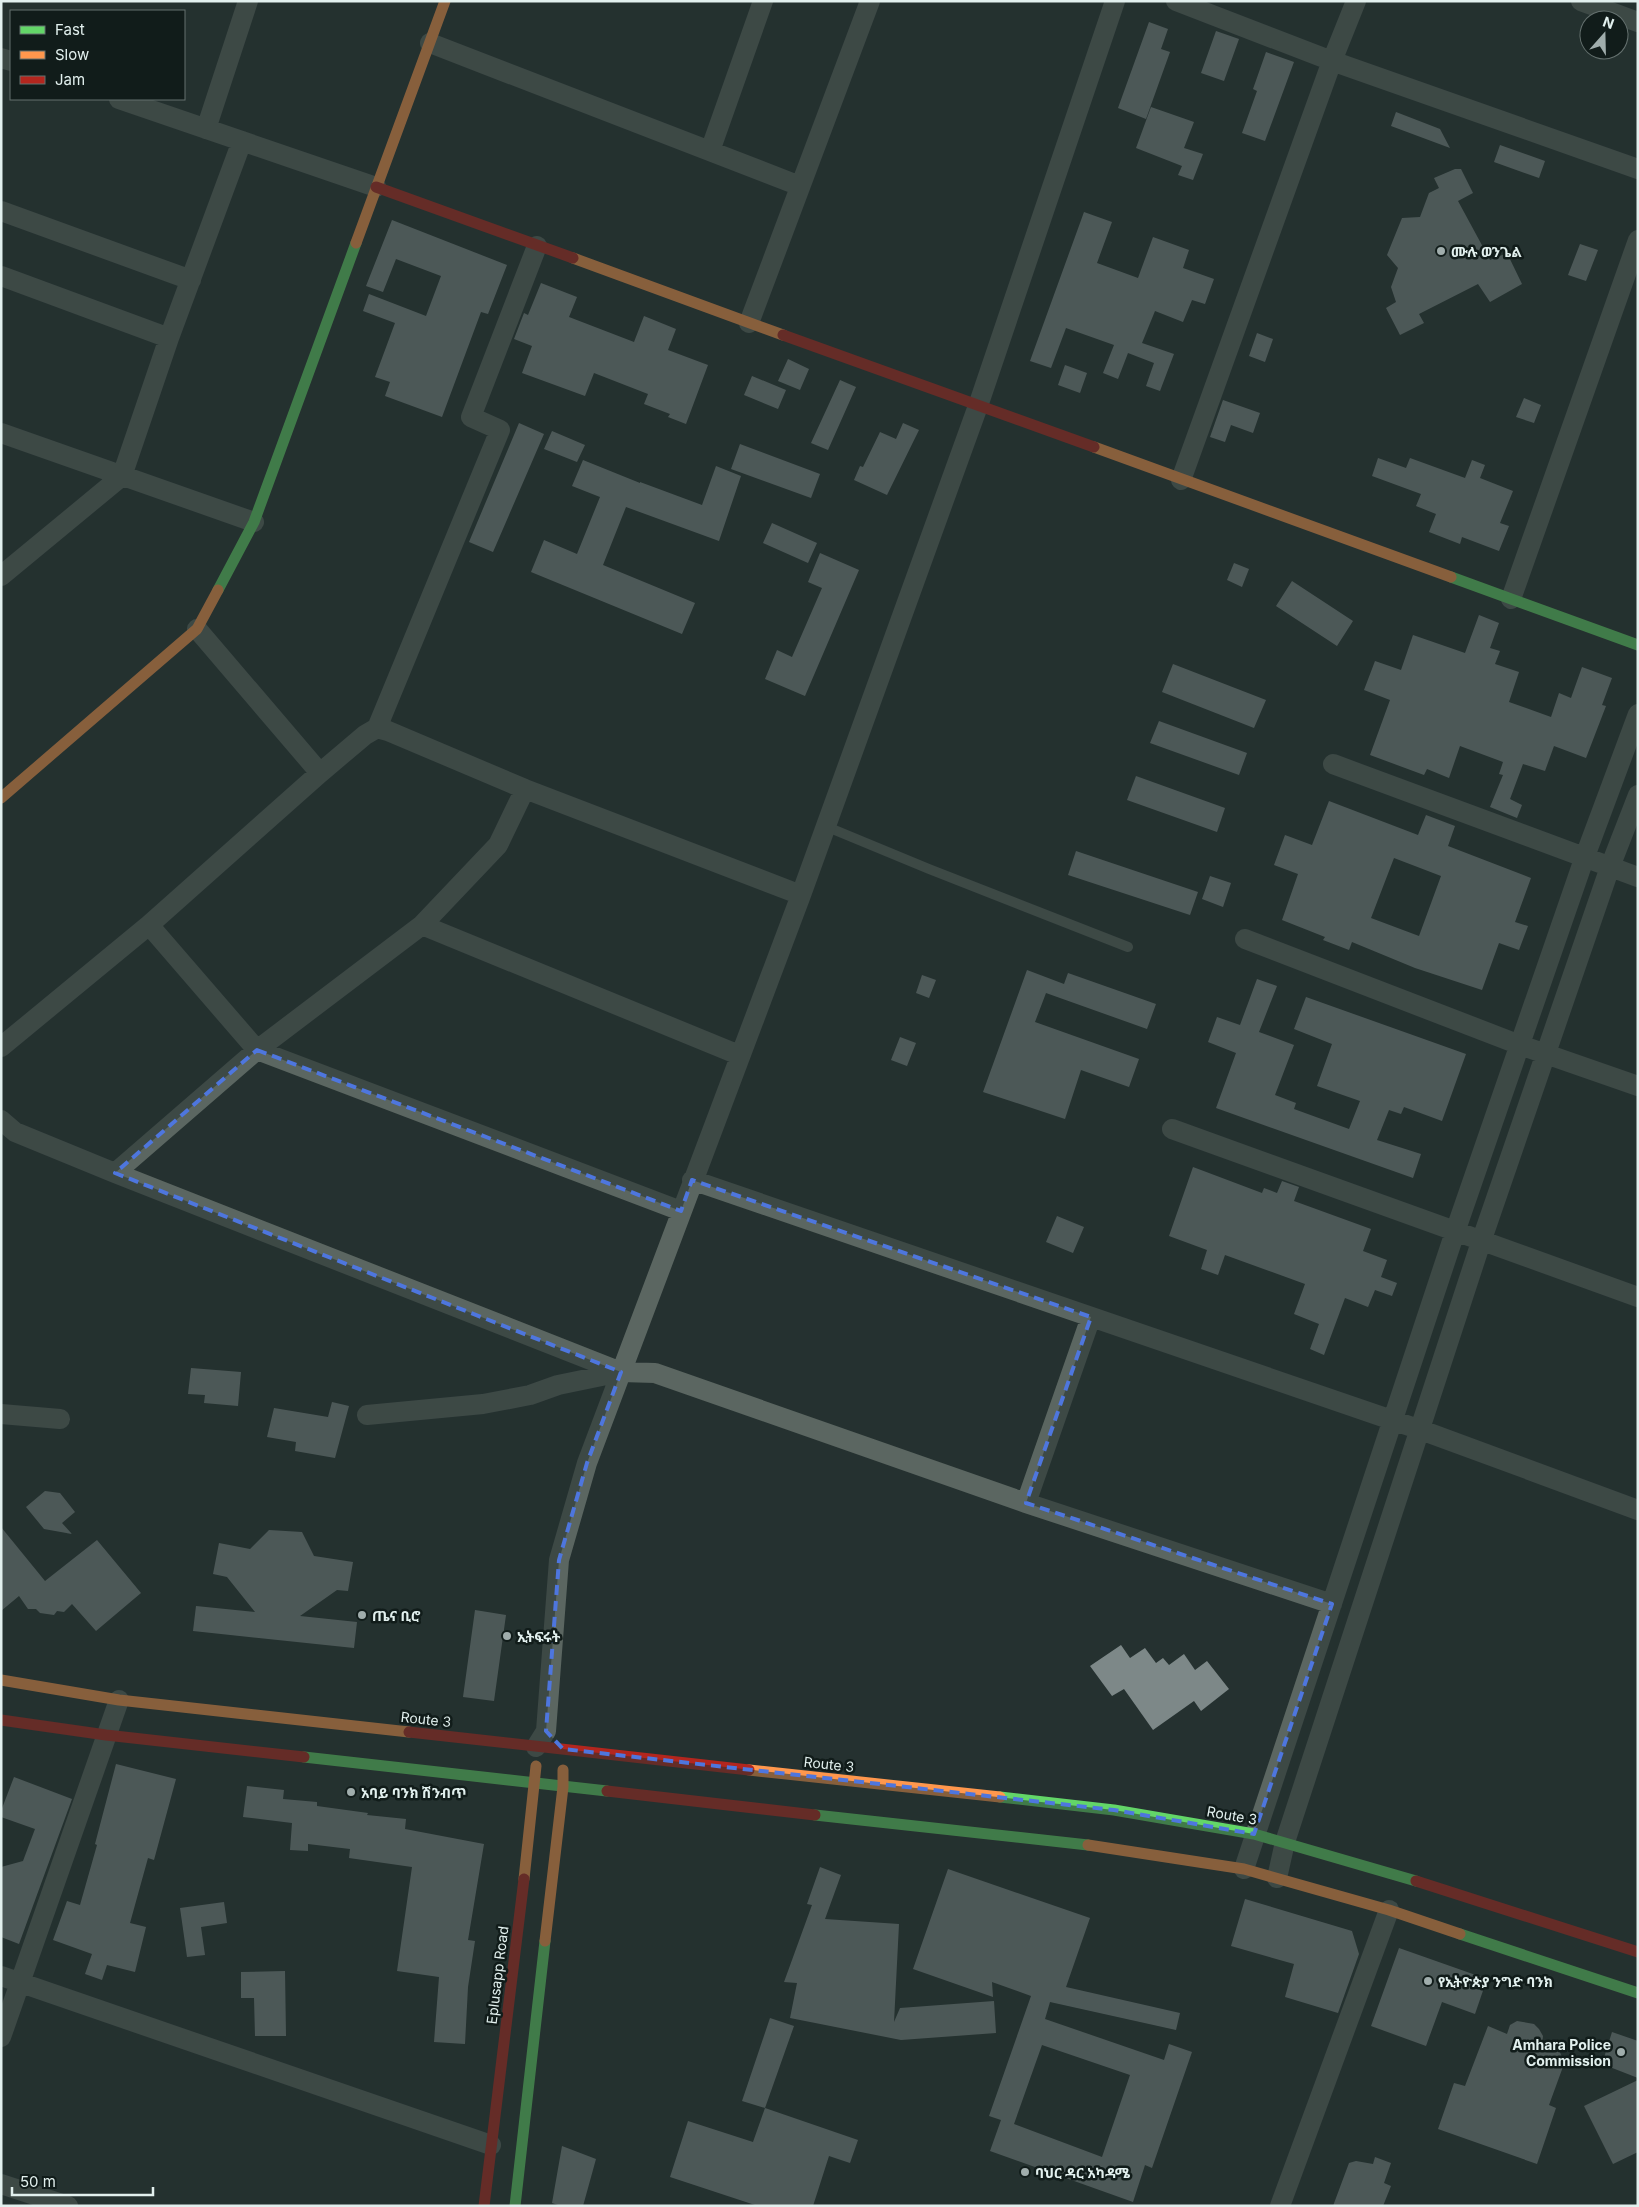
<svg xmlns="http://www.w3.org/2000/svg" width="1639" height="2207" viewBox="0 0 1639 2207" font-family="Inter,'Noto Sans Ethiopic',sans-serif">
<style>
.building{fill:#7d8888;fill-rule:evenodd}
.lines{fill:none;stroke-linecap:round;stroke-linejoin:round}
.lane{stroke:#5b6661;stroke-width:10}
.street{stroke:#5b6661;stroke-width:20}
.fast{stroke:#63d668;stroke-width:11}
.slow{stroke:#ff974d;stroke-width:11}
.jam{stroke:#b3261e;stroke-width:11}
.marked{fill:none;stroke:#4e76de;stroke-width:4;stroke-dasharray:10 6;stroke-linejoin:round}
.poi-dot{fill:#a0adac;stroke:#111c1a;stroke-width:2}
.labels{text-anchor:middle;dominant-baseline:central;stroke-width:5;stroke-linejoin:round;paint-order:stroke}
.poi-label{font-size:14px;font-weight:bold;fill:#e2f0ee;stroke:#111c1a;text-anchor:start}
.street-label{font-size:14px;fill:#e2f0ee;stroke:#111c1a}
</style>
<rect width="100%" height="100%" fill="#253130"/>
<path class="building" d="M1149 22 1168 29 1161 49 1170 52 1146 119 1118 108Z
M1216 31 1239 39 1224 81 1201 73Z
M1266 52 1294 62 1265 141 1242 133 1257 91 1253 89Z
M1151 107 1194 122 1184 148 1203 154 1193 180 1178 175 1182 166 1136 148Z
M1396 112 1440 129 1450 148 1391 126Z
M1500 145 1545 161 1539 178 1494 162Z
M1455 169H1461L1473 193 1458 201 1490 260 1507 253 1522 284 1490 302 1478 284 1419 314 1424 323 1400 335 1386 308 1396 302 1391 287 1398 268 1387 255 1402 218 1420 217 1429 193 1439 188 1434 178Z
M1084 212 1112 222 1097 263 1138 278 1153 237 1189 250 1183 268 1214 279 1205 304 1192 300 1183 322 1155 311 1142 343 1174 354 1160 391 1146 386 1154 363 1128 353 1118 379 1103 373 1114 345 1066 328 1051 368 1030 361Z
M392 220 507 265 488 314 481 312 442 417 385 396 390 382 375 377 395 323 363 311 369 294 426 316 441 276 396 259 383 292 366 286Z
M1580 244 1598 250 1586 281 1568 275Z
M541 283 577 297 569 317 634 342 644 316 676 329 668 350 708 365 686 424 668 417 670 414 644 404 648 394 594 373 585 396 522 373 532 346 514 339 524 313 528 315Z
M1257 333 1273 339 1265 362 1249 356Z
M788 359 809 369 800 390 778 381Z
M1065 365 1087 373 1080 393 1058 385Z
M752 376 786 390 778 409 744 395Z
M840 380 856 387 828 450 811 443Z
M1524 398 1541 405 1534 423 1516 417Z
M1223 400 1260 413 1253 433 1231 425 1225 442 1210 437Z
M519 423 544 434 493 552 469 542Z
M903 423 919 430 887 495 854 480 860 466 863 467 880 432 896 439Z
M552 431 585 445 577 462 544 449Z
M740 444 820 474 811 498 731 469Z
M1378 458 1406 468 1410 458 1465 478 1472 460 1485 465 1480 478 1513 491 1500 523 1509 526 1499 551 1462 537 1460 544 1429 532 1436 514 1416 506 1421 494 1372 476Z
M583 460 640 483V482L702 505 716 466 741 476 719 541 626 507 603 565 695 603 682 634 531 572 544 540 577 554 600 497 572 486Z
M772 523 817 543 808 563 763 543Z
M820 553 859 570 805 696 765 679 777 650 792 657 822 588 808 582Z
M1234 563 1249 569 1242 587 1227 580Z
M1292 581 1353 621 1337 646 1276 606Z
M1479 615 1499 623 1490 648 1500 651 1495 664 1519 672 1509 702 1551 717 1559 693 1571 698 1582 667 1612 678 1602 705 1606 706 1586 758 1554 746 1545 771 1523 764 1510 799 1522 805 1517 818 1490 807 1503 775 1499 774 1503 762 1460 746 1449 778 1427 769 1424 775 1370 755 1390 700 1364 690 1375 661 1401 670 1413 635 1465 653Z
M1173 664 1266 700 1254 728 1162 692Z
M1159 721 1247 753 1239 775 1150 743Z
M1136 776 1225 808 1217 832 1127 800Z
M1329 801 1418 835 1426 815 1455 826 1448 846 1531 878 1515 922 1528 926 1519 950 1499 943 1482 990 1415 968 1352 942 1349 950 1323 940 1325 937 1282 920 1298 874 1274 865 1285 835 1312 845ZM1394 858 1441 876 1419 936 1371 918Z
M1076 851 1198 892 1190 915 1068 875Z
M1210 876 1231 883 1223 907 1202 899Z
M1027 970 1064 984 1068 973 1156 1004 1147 1029 1046 993 1035 1022 1139 1059 1129 1087 1081 1070 1065 1119 983 1092Z
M922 975 936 980 929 998 916 993Z
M1257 979 1277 986 1259 1032 1294 1045 1275 1095 1296 1103 1294 1109 1349 1129 1360 1101 1317 1086 1332 1044 1294 1029 1306 997 1466 1054 1442 1121 1404 1107 1401 1114 1389 1110 1377 1140 1421 1154 1413 1178 1216 1108 1236 1053 1208 1042 1217 1017 1240 1025Z
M900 1037 916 1043 907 1066 891 1060Z
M1193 1167 1262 1193 1264 1188 1277 1193 1282 1181 1299 1187 1294 1201 1371 1229 1363 1251 1387 1260 1381 1277 1397 1283 1392 1296 1375 1290 1368 1307 1345 1298 1324 1355 1310 1349 1319 1324 1294 1314 1305 1284 1225 1255 1218 1275 1201 1269 1207 1250 1169 1236Z
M1057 1216 1084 1227 1073 1253 1046 1242Z
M191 1368 241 1372 238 1406 204 1403 205 1395 188 1394Z
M332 1402 349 1406 335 1458 295 1451 296 1442 267 1437 274 1408 328 1417Z
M45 1491 60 1493 75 1512 62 1523 72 1534 44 1529 26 1507Z
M1 1527 45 1581 97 1540 141 1593 96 1631 72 1604 64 1612 57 1611 54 1615 40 1613 36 1609H28L19 1596 1 1611Z
M269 1530 302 1532 314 1556 353 1562 348 1591 337 1590 300 1616 357 1622 354 1648 193 1631 196 1606 255 1612 227 1577 213 1574 219 1543 250 1549Z
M475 1610 506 1615 494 1701 463 1697Z
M1121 1645 1130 1658 1145 1648 1156 1663 1163 1658 1169 1665 1184 1654 1195 1670 1207 1661 1229 1689 1201 1711 1194 1701 1153 1730 1124 1689 1112 1696 1090 1666Z
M116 1764 176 1779 154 1860 148 1858 130 1923 146 1927 135 1972 107 1965 102 1980 85 1974 92 1954 53 1940 67 1901 80 1905 97 1845 95 1844Z
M14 1777 72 1799 19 1944 1 1937V1867L23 1861 35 1829 1 1817V1811Z
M247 1786 284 1790 283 1799 317 1802V1806L368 1813 367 1815 406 1819 405 1829 484 1844 468 1940 475 1941 468 1987 465 2044 434 2042 439 1977 397 1971 412 1867 349 1858 350 1849 308 1844V1851L290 1850 292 1823 243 1817Z
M820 1867 841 1875 825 1919 899 1924 894 2022 900 2008 994 2001 996 2033 901 2040 790 2018 797 1983 784 1982 812 1905 807 1904Z
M948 1869 1090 1918 1066 1987 1180 2013 1176 2030 1050 2002 1045 2019 1164 2060 1169 2044 1192 2052 1152 2168 1145 2165 1133 2202 990 2151 1001 2120 989 2116 1031 1996 992 1982 993 1997 913 1969ZM1042 2045 1130 2075 1102 2157 1014 2124Z
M1245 1899 1352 1931 1359 1954 1338 2013 1285 1997 1294 1964 1231 1946Z
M224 1902 227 1923 201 1927 205 1955 187 1957 180 1908Z
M1399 1948 1487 1979 1475 2014 1442 2002 1426 2046 1371 2026Z
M285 1971 286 2036H255L254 1998H241V1972Z
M770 2018 794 2026 765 2108 742 2101Z
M1517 2021 1534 2024 1539 2029 1543 2036 1542 2045 1560 2052 1564 2064 1549 2105 1556 2108 1537 2164 1438 2129 1454 2083 1465 2086 1488 2026 1507 2034 1510 2025Z
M1612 2032 1638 2041V2078L1602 2064Z
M1638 2080V2152L1613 2164 1584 2106Z
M765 2108 858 2140 850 2163 829 2156 813 2206H758L670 2177 688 2121 753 2142Z
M562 2146 596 2159 583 2206H561L552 2203Z
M1375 2157 1391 2163 1384 2183 1391 2186 1383 2206H1333L1349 2163 1356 2161 1373 2164Z"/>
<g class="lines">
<path class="lane" d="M825 826 929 869 1128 947"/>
<path class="street" d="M1176 1 1332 61 1638 169
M1581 1 1638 22
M430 43 800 186
M1 58 11 61
M119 99 376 187
M206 129 248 1
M710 151 763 1
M1 211 191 280
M1 276 169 338
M749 323 870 1
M1 433 254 522
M1181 480 1332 61 1356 1
M1 576 122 476 169 338 242 141
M1511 599 1638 240
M197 629 320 773
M377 728 388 731 525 789 801 895
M1333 764 1638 877
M149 925 257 1050 681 1211
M422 925 739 1055
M1245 939 1520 1045 1638 1086
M1 1047 149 925 320 773 365 735 377 728 500 430 471 417 537 246
M1 1120 15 1132 115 1173 621 1372
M1172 1129 1638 1297
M115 1173 257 1050 422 925 498 845 525 789
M692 1180 1421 1430 1638 1510
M1 1414 60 1419
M367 1415 483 1404 530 1395 558 1385 621 1372 655 1373 1026 1503 1332 1604
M1026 1503 1091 1317
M536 1747 546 1731 559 1560 587 1463 801 895 978 406 1115 1
M1244 1869 1455 1232 1584 859 1638 714
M1277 1878 1285 1842 1481 1242 1610 867 1638 795
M1 1976 491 2145
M1 2037 119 1700
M1 2184 68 2206
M1280 2206 1389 1910"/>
<path class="fast" d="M1451 577 1638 645
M218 590 254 522 356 243
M304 1757 607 1791
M1000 1797 1114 1810 1254 1834 1416 1881
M815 1815 1088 1845
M1460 1934 1638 1993
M515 2206 545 1941"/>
<path class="slow" d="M356 243 445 1
M573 258 783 335
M1094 447 1451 577
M1 798 197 629 218 590
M1 1680 119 1700 409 1732
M749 1770 1000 1797
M1088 1845 1244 1869 1389 1910 1460 1934
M524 1879 536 1766
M545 1941 563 1787V1770"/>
<path class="jam" d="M376 187 573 258
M783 335 1094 447
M1 1720 106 1735 304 1757
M409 1732 749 1770
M607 1791 815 1815
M1416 1881 1638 1952
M484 2206 524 1879"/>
</g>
<path d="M0 0H1639V2207H0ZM257 1050 681 1211 692 1180 1091 1317 1026 1503 1332 1604 1254 1834 1114 1810 563 1749 546 1731 559 1560 587 1463 621 1372 115 1173Z" fill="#253130" fill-opacity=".55" fill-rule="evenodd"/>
<path class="marked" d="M257 1050 681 1211 692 1180 1091 1317 1026 1503 1332 1604 1254 1834 1114 1810 563 1749 546 1731 559 1560 587 1463 621 1372 115 1173Z"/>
<g class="poi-dot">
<circle cx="1441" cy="251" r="5"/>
<circle cx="362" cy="1615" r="5"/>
<circle cx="507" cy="1636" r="5"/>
<circle cx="351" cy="1792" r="5"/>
<circle cx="1428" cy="1981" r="5"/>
<circle cx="1621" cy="2052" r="5"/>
<circle cx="1025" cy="2172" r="5"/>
</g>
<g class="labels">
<g class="poi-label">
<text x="1451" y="251">ሙሉ ወንጌል</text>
<text x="372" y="1615">ጤና ቢሮ</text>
<text x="517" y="1636">ኢትፍሩት</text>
<text x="361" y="1792">አባይ ባንክ ሽንብጥ</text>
<text x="1438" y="1981">የኢትዮጵያ ንግድ ባንክ</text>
<text x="1611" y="2044" text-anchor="end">Amhara Police<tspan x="1611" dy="16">Commission</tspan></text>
<text x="1035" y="2172">ባህር ዳር አካዳሜ</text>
</g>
<g class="street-label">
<text transform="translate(426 1719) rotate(6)">Route 3</text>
<text transform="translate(829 1764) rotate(6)">Route 3</text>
<text transform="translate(1232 1815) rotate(10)">Route 3</text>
<text transform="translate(497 1975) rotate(-83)">Eplusapp Road</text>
</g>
</g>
<rect width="1639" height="2207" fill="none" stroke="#e2f0ee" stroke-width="5"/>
<rect x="10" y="10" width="175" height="90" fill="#111c1a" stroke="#65716f"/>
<rect x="20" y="26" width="25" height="8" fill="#63d668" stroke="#65716f"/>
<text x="55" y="35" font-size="15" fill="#e2f0ee">Fast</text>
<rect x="20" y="51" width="25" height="8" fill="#ff974d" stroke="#65716f"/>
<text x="55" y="60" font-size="15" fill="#e2f0ee">Slow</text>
<rect x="20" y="76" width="25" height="8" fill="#b3261e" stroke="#65716f"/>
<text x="55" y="85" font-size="15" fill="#e2f0ee">Jam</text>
<g transform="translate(1604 35) rotate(20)"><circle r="24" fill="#111c1a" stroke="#65716f"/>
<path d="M0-4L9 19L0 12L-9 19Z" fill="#a0adac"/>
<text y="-8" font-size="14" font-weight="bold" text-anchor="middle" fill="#e2f0ee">N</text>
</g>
<path d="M12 2187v8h141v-8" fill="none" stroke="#e2f0ee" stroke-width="2.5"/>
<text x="20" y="2187" font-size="15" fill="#e2f0ee" stroke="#111c1a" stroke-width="4" paint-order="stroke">50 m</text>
</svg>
